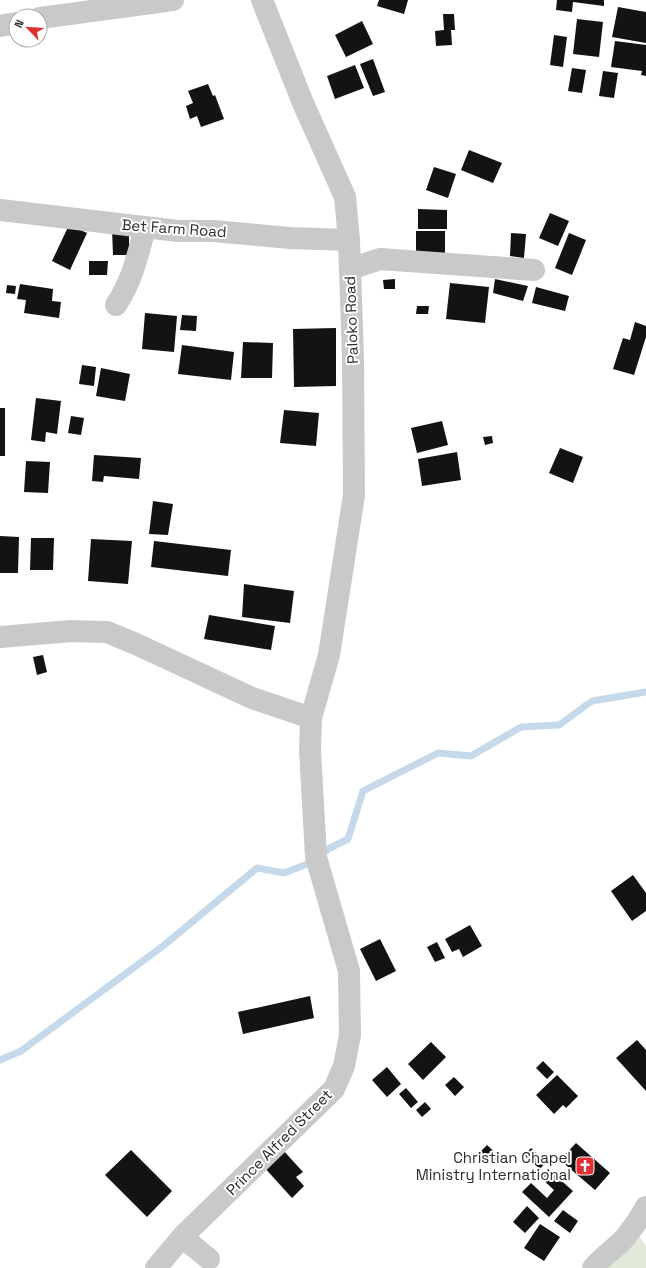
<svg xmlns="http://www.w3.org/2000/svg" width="646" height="1268" viewBox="0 0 646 1268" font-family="'Space Grotesk',sans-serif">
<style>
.green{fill:#e1ead9}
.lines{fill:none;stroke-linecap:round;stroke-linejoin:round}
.stream{stroke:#c5d9ea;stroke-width:7}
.building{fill:#131313}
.minor{stroke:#c9c9c9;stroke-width:22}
.labels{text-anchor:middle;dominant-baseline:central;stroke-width:4;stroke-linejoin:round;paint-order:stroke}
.street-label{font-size:15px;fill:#2c2c2c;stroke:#fff}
.poi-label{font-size:15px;fill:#2c2c2c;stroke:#fff;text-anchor:end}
</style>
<rect width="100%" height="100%" fill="#fff"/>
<path class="green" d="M636 1231 646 1246V1268H592Z"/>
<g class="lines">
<path class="stream" d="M0 1060 21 1051 163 946 257 868 284 873 318 860 328 849 348 839 363 791 438 753 471 756 521 727 559 725 592 701 646 692"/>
</g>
<path class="building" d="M379 0H408L404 14 377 6Z
M557 0H604V6L573 2 572 12 556 10Z
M618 7 646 12V43L612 37Z
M443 14H454L455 30H451L452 45 436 46 435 31 444 30Z
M577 19 603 22 599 57 573 54Z
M362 21 373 44 346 57 335 35Z
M554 35 567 37 563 67 550 65Z
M615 41 646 45V76L641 75 642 71 611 67Z
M373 59 385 92 373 96 360 64Z
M355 65 364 88 335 99 327 76Z
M572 68 586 70 582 93 568 91Z
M603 71 618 73 614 98 599 96Z
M208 84 213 96 215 95 224 119 201 127 197 116 190 119 186 106 193 103 188 91Z
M469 150 502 163 493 183 461 170Z
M434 167 456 174 448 198 426 190Z
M418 209 447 210V229H418Z
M550 213 569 221 558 246 539 238Z
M69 225 87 233 70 270 52 261Z
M112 229H129V255H113Z
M416 231H445V257L416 258Z
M511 233 526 234 524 258 510 256Z
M569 233 586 240 572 275 555 268Z
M89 261H108L107 275H89Z
M395 279V289H384L383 280Z
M495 279 528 286 523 301 493 293Z
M450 283 489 287 485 323 446 319Z
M20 284 53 289 52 301 61 302 59 318 24 313 26 300 17 299Z
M7 285 16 286 15 294 6 293Z
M536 287 569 296 565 311 532 303Z
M417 306H429L428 314H416Z
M145 313 177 316 174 352 142 349Z
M182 315 197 316 196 331 180 330Z
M635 322 646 326V337L634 375 613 369 623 338 630 340Z
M336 328V386L294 387 293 329Z
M243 342 273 343 272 378H241Z
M182 345 234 352 231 380 178 374Z
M82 365 96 367 94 386 79 384Z
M101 368 130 374 125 401 96 396Z
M36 398 61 401 57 434 46 432 45 442 31 440Z
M0 408H5V456H0Z
M284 410 319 413 316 446 280 443Z
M71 416 84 418 81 435 68 433Z
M442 421 448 445 417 453 411 428Z
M492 436 493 443 485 445 483 437Z
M560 448 583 457 573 483 549 473Z
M457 452 461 480 422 486 418 459Z
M94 455 141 458 139 479 104 476 103 482 92 481Z
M26 461 50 462 48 493 24 492Z
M153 501 173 504 168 535 149 534Z
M0 536 19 537 18 573H0Z
M31 538H54L53 570H30Z
M91 539 132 541 128 584 88 581Z
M154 541 231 550 228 576 151 567Z
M244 584 294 591 290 623 242 617Z
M209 615 275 626 271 650 204 639Z
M43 655 47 672 37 675 33 657Z
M633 875 646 893V911L632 921 611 891Z
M470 925 482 946 463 957 459 949 452 952 445 939Z
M380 939 396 971 376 981 360 949Z
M437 942 445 958 435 962 427 947Z
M310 996 314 1018 243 1034 238 1012Z
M637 1040 646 1050V1091L616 1058Z
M431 1042 446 1057 423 1080 408 1064Z
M543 1061 554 1072 547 1079 536 1068Z
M387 1067 401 1084 387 1097 372 1080Z
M557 1075 578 1096 566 1108 563 1105 554 1114 536 1095Z
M454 1077 464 1087 455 1096 445 1085Z
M406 1088 418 1102 411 1108 399 1094Z
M425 1102 431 1109 422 1117 416 1110Z
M576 1143 610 1173 595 1190 560 1160Z
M487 1145 499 1156 492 1163 480 1152Z
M531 1148 546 1162 540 1169 524 1155Z
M282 1149 303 1172 296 1177 304 1186 292 1198 263 1166Z
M131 1150 172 1191 147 1217 105 1175Z
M548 1169 573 1191 549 1217 522 1192 531 1183 547 1198 554 1190 541 1178Z
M527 1206 539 1218 525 1233 513 1222Z
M563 1210 578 1221 570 1233 554 1221Z
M540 1224 560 1237 544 1261 524 1248Z"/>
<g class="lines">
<path class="minor" d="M40 18 173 0
M0 26 16 23
M0 210 178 231H213L290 238 349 240
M350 269 380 259 534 270
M116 305C133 279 137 257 145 228
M0 637 71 631 107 632 136 644 252 698 311 718
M182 1237 209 1259
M156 1268 182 1237 334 1089 344 1066 350 1035 349 971 316 857 310 750 311 718 329 655 354 495 353 358 349 240 345 197 303 103 262 0
M593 1268C602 1257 613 1250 623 1240 632 1230 639 1219 646 1207"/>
</g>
<defs>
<symbol id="church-square" viewBox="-11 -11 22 22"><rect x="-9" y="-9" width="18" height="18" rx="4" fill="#e22f31" stroke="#fff"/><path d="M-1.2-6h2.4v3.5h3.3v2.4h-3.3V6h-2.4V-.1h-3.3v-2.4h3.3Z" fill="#fff"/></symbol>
</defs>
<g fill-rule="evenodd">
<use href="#church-square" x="574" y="1155" width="22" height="22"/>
</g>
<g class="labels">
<g class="street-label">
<text transform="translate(174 228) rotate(4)">Bet Farm Road</text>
<text transform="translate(351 320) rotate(-92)">Paloko Road</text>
<text transform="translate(279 1142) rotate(-45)">Prince Alfred Street</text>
</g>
<g class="poi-label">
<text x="571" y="1157">Christian Chapel<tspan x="571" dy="17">Ministry International</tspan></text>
</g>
</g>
<g transform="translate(28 28) rotate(295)"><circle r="19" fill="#ffffff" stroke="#ababab"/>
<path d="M0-3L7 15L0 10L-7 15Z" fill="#e22f31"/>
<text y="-6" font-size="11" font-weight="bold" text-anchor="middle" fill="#2c2c2c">N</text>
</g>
</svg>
